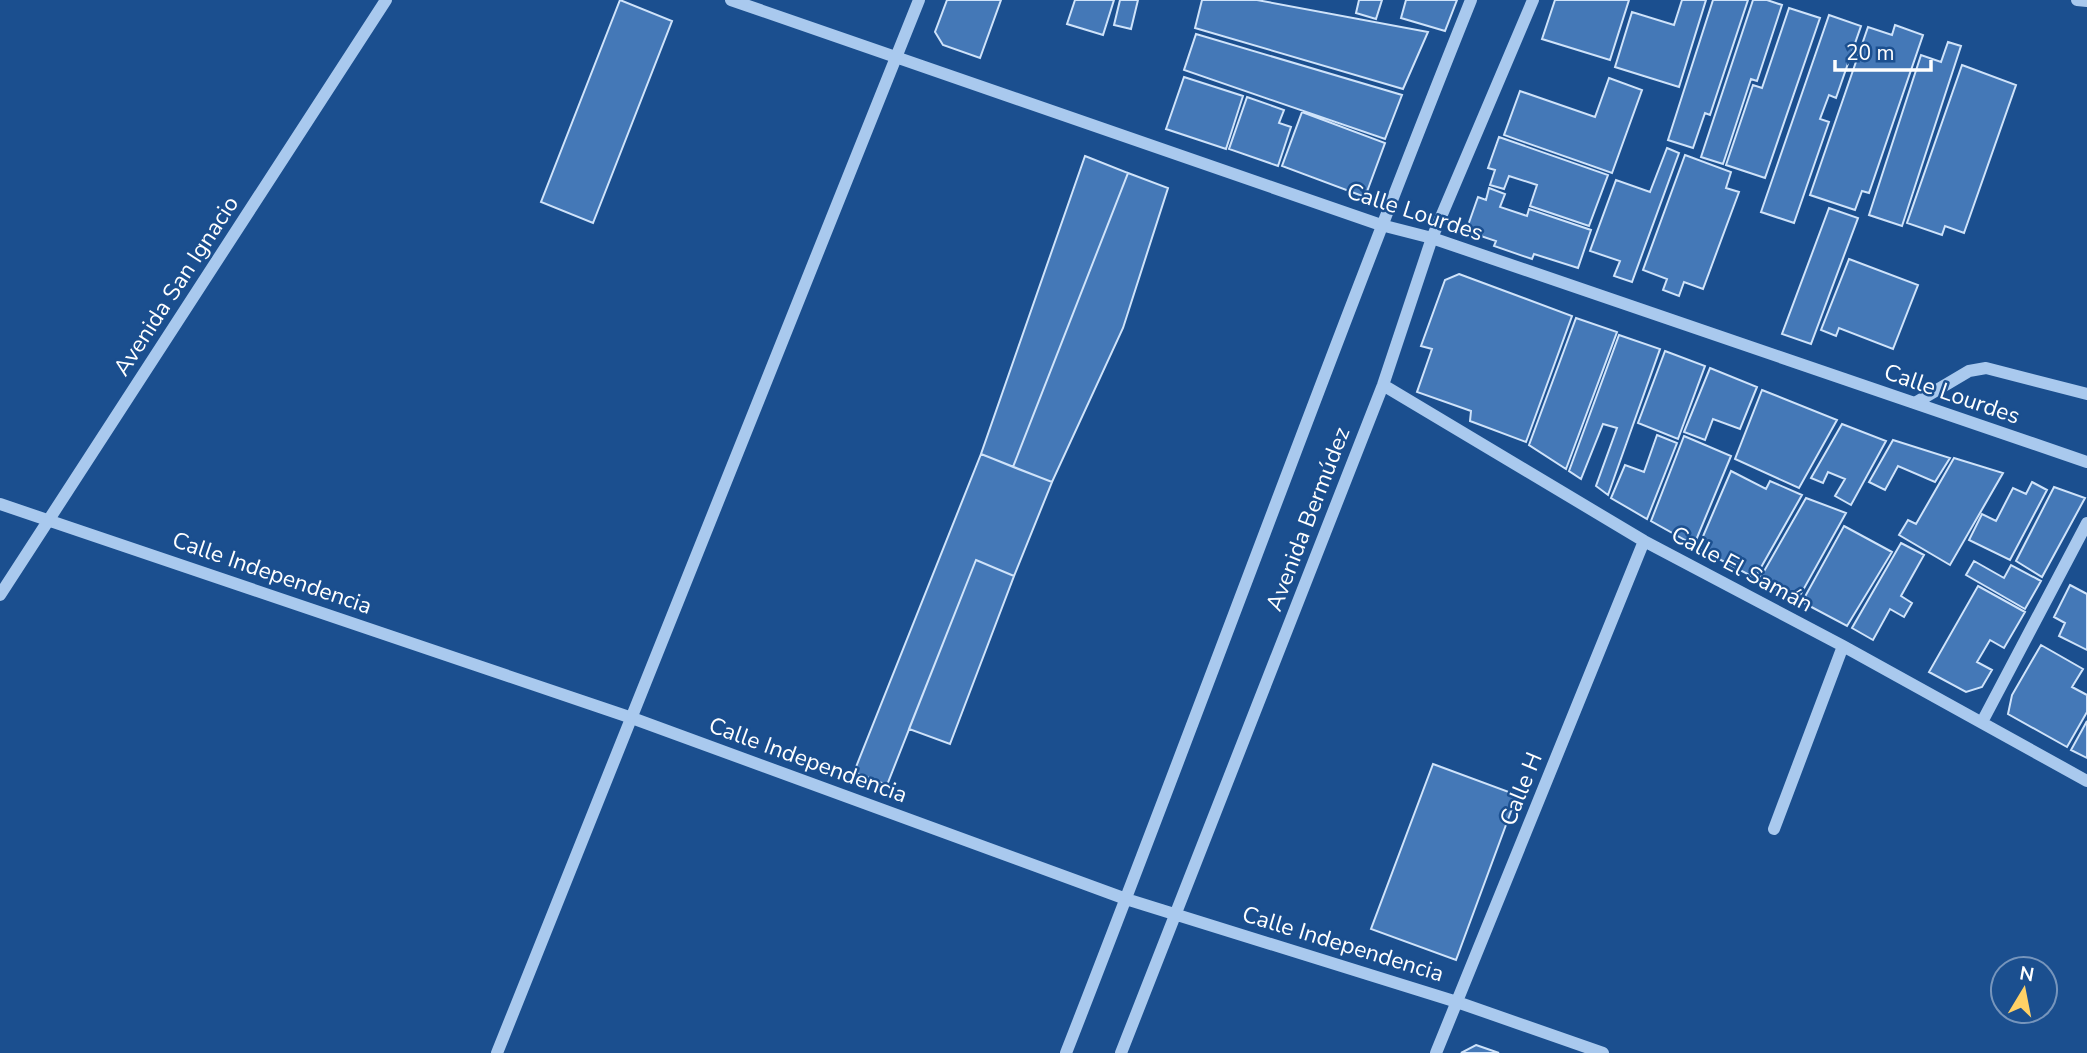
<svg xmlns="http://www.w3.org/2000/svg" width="2087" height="1053" viewBox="0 0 2087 1053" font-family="'Nunito Sans',sans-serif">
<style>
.building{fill:#4478b7;stroke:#cfe3fa;stroke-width:2}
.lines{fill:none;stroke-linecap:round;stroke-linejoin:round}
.minor{stroke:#a9c9ee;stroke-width:12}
.labels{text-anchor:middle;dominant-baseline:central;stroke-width:5;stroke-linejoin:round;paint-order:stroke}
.street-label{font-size:23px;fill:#fff;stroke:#1b4f8f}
</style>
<rect width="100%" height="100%" fill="#1b4f8f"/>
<path class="building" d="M620 0 672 21 593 223 541 202Z
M947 0H1001L980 58 943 45 935 32Z
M1075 0H1114L1103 35 1067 24Z
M1120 0H1138L1131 29 1114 25Z
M1202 0H1257L1428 32 1403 89 1195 28Z
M1359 0H1382L1376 19 1356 13Z
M1406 0H1457L1445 31 1401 18Z
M1555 0H1629L1610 60 1542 39Z
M1682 0H1706L1679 87 1615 67 1632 12 1674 25Z
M1713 0H1748L1710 115 1705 113 1693 148 1668 140Z
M1753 0H1767L1782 5 1757 81 1751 79 1723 164 1701 157Z
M1789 8 1820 18 1765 178 1726 165 1753 85 1762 88Z
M1829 15 1861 26 1836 98 1829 95 1820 119 1829 122 1794 223 1761 212Z
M1895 25 1923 35 1869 193 1862 191 1855 210 1810 195 1868 27 1892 35Z
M1196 34 1402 95 1385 139 1184 70Z
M1948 42 1961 46 1902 226 1869 215 1921 55 1941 62Z
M1962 65 2016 85 1964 233 1945 226 1942 235 1907 223Z
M1184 77 1243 96 1226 149 1166 129Z
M1609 78 1642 90 1612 173 1504 135 1520 91 1595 117Z
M1247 97 1284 110 1279 123 1291 127 1278 166 1229 149Z
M1302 112 1385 143 1365 197 1282 166Z
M1499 137 1608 175 1589 226 1530 206 1537 185 1509 176 1504 189 1490 185 1495 170 1488 168Z
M1667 148 1679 153 1632 282 1614 276 1620 261 1590 251 1616 180 1650 192Z
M1685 155 1731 172 1726 188 1739 192 1703 289 1684 282 1679 296 1663 290 1667 279 1643 270Z
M1085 156 1128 173 1013 467 981 454Z
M1128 173 1168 188 1123 328 1052 482 1013 467Z
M1489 188 1505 194 1500 207 1527 216 1529 209 1591 230 1578 268 1534 254 1532 259 1494 246 1496 241 1466 231 1478 197 1486 200Z
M1829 208 1858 218 1811 344 1782 334Z
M1849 259 1918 285 1893 349 1839 328 1836 336 1821 330Z
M1459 274 1572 316 1526 442 1470 421 1471 411 1417 392 1432 349 1421 346 1445 280Z
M1576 318 1617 332 1566 469 1529 445Z
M1619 335 1660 349 1608 495 1596 486 1617 428 1603 424 1581 479 1569 471Z
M1665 351 1705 366 1678 439 1638 423Z
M1710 368 1757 387 1740 429 1713 419 1705 440 1684 432Z
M1762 390 1837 420 1799 488 1735 459Z
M1842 424 1886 441 1851 505 1835 496 1845 479 1828 472 1823 483 1811 478Z
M1657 435 1677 443 1647 519 1611 498 1625 465 1644 472Z
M1684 436 1731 456 1694 545 1651 521Z
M1893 440 1950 458 1935 482 1898 466 1885 490 1869 482Z
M981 454 1052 482 1014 576 976 560 887 785 854 772Z
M1954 458 2003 473 1950 565 1899 535 1908 520 1916 524Z
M1731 471 1766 489 1770 481 1802 495 1755 578 1698 548Z
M2032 482 2047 490 2010 560 1969 540 1982 514 1996 521 2013 488 2026 494Z
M2054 487 2085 498 2042 577 2016 561Z
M1806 498 1846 513 1797 601 1759 580Z
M1844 526 1892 552 1847 626 1802 602Z
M1901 543 1924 555 1901 596 1912 603 1904 617 1890 609 1873 640 1852 628Z
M976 560 1014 576 950 744 909 729Z
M1974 561 2004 578 2011 565 2041 581 2025 609 1966 575Z
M2070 585 2087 594V650L2059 636 2065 623 2054 617Z
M1978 586 2025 612 2004 648 1990 640 1977 662 1992 670 1982 687 1966 692 1929 672Z
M2041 645 2083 669 2072 687 2087 695V712L2067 747 2008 714 2012 695Z
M2087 721V758L2071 750Z
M1433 764 1517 795 1456 960 1371 929Z
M1476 1045 1499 1053H1461Z"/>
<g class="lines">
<path class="minor" d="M731 0 1381 225 1432 238 2087 462
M2077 0 2087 1
M1383 385 1644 541 1843 646 2087 781
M1915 403 1969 371 1986 368 2087 394
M0 504 632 718 1126 899 1457 1002 1603 1053
M0 595 386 0
M1982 722 2087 523
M1774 829 1843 646
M497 1053 919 0
M1066 1053C1203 703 1331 349 1471 0
M1121 1053 1383 385 1432 238 1533 0
M1436 1053 1644 541"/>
</g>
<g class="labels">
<g class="street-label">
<text transform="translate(1415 212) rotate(18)">Calle Lourdes</text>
<text transform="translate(176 286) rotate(-57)">Avenida San Ignacio</text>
<text transform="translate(1952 394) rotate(19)">Calle Lourdes</text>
<text transform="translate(1308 519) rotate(-69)">Avenida Bermúdez</text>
<text transform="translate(1742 569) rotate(28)">Calle El Samán</text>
<text transform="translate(272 573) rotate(19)">Calle Independencia</text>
<text transform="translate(808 760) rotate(20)">Calle Independencia</text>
<text transform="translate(1521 789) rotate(-68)">Calle H</text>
<text transform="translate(1343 944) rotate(17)">Calle Independencia</text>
</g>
</g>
<g transform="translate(2024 990) rotate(10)"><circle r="33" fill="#1b4f8f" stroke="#7695bc" stroke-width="2"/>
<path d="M0-5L12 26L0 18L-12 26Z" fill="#ffd166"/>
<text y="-10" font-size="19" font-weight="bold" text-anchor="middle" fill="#ffffff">N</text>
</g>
<path d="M1835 60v10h96v-10" fill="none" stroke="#ffffff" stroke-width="3.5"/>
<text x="1846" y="60" font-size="21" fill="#ffffff" stroke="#1b4f8f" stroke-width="5" paint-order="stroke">20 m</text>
</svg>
